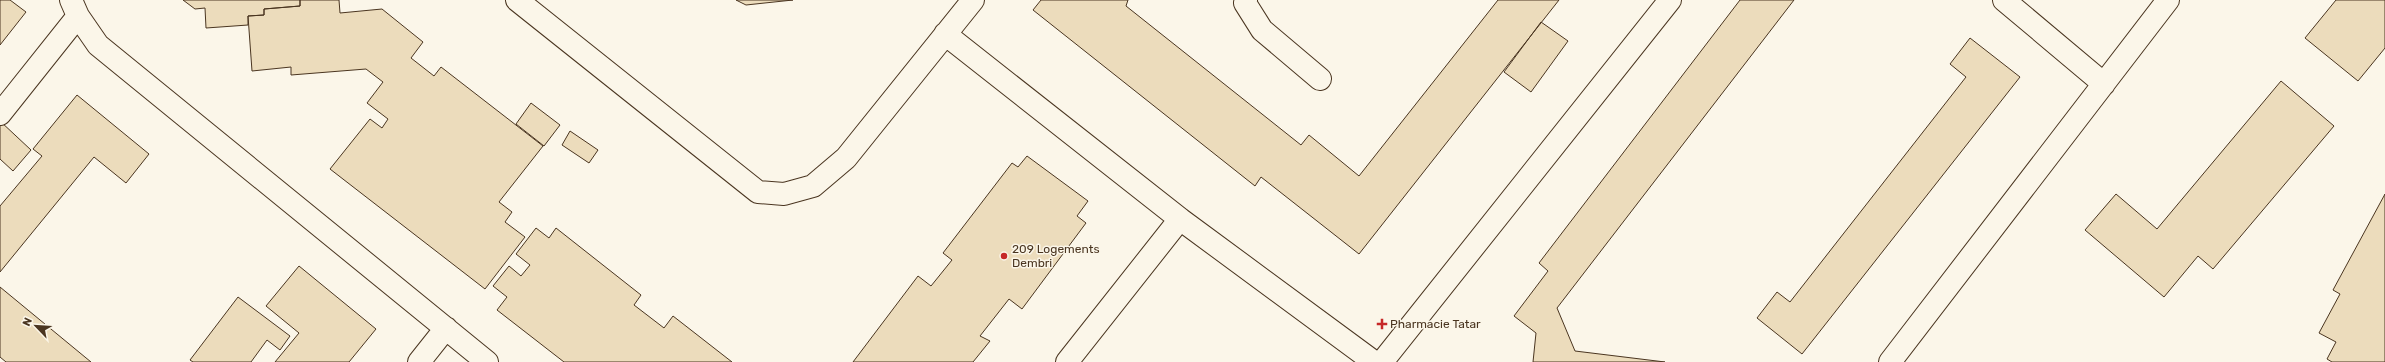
<svg xmlns="http://www.w3.org/2000/svg" width="2385" height="362" viewBox="0 0 2385 362" font-family="Rubik,sans-serif">
<style>
.building{fill:#ecdcbc;stroke:#4a3520}
.lines{fill:none;stroke-linecap:round;stroke-linejoin:round}
.minor-casing{stroke:#4a3520;stroke-width:24}
.major-casing{stroke:#4a3520;stroke-width:24}
.minor{stroke:#fbf6e9;stroke-width:22}
.major{stroke:#fbf6e9;stroke-width:22}
.poi-dot{fill:#c62828;stroke:#fbf6e9;stroke-width:1.5}
.labels{text-anchor:middle;dominant-baseline:central;stroke-width:3;stroke-linejoin:round;paint-order:stroke}
.poi-label{font-size:12px;fill:#4a3520;stroke:#fbf6e9;text-anchor:start}
</style>
<rect width="100%" height="100%" fill="#fbf6e9"/>
<path class="building" d="M0 0H10L26 12 0 45Z
M183 0H300V6L264 9V15L248 16V25L206 28 205 8 195 9Z
M300 0H339L340 13 382 9 423 42 411 58 434 76 441 67 543 146 499 202 512 212 505 222 525 237 485 289 330 169 370 119 382 128 388 119 367 103 383 82 366 69 291 75V67L252 71 248 16 264 15V9L300 6Z
M736 0H793L746 5Z
M1041 0H1128L1126 6 1301 145 1309 135 1359 176 1498 0H1559L1359 254 1261 177 1255 186 1033 10Z
M1740 0H1794L1557 308 1575 351 1665 362H1533L1536 333 1514 316 1548 271 1539 263Z
M2336 0H2385V48L2358 81 2305 38Z
M1541 22 1568 41 1531 92 1504 72Z
M1970 38 2020 77 1802 354 1757 318 1777 292 1790 302 1966 77 1950 64Z
M2281 81 2334 126 2213 269 2198 256 2164 297 2085 230 2116 194 2157 229Z
M77 95 149 154 126 183 94 157 0 272V206L42 156 33 149Z
M531 103 560 125 544 146 516 124Z
M0 121 31 150 13 171 0 159Z
M570 131 598 150 589 163 562 145Z
M1027 156 1088 201 1077 216 1086 223 1022 309 1009 299 980 336 990 341 973 362H853L918 276 931 286 952 260 943 253 1012 163 1018 167Z
M2385 194V362H2332L2327 359 2336 342 2319 333 2340 294 2333 290Z
M536 228 549 238 556 228 641 295 634 305 664 328 673 316 732 362H564L497 310 507 297 493 286 509 266 521 276 530 265 516 254Z
M299 266 376 329 349 362H275L299 333 266 306Z
M0 287 91 362H6L0 357Z
M238 297 290 336 280 350 267 340 251 362H193L190 360Z"/>
<g class="lines">
<defs>
<path id="minor" d="M71 0 78 16 98 45 487 362
M517 0 758 192 784 194 813 186 846 158 973 0
M1246 0 1245 3 1262 30 1320 79
M2004 0 2104 84
M945 34 1180 219 1374 362
M0 114 78 16
M419 362 446 328
M1067 362 1180 219
M1890 362 2168 0"/>
<path id="major" d="M1382 362 1670 0"/>
</defs>
<use href="#minor" class="minor-casing"/>
<use href="#major" class="major-casing"/>
<use href="#minor" class="minor"/>
<use href="#major" class="major"/>
</g>
<g class="poi-dot">
<circle cx="1004" cy="256" r="4"/>
<path d="M1380 318h4v4h4v4h-4v4h-4v-4h-4v-4h4z"/>
</g>
<g class="labels">
<g class="poi-label">
<text x="1012" y="249">209 Logements<tspan x="1012" dy="14">Dembri</tspan></text>
<text x="1390" y="324">Pharmacie Tatar</text>
</g>
</g>
<g transform="translate(36 326) rotate(295)" stroke="#fbf6e9" stroke-width="3" paint-order="stroke">
<path d="M0-3L7 15L0 10L-7 15Z" fill="#4a3520"/>
<text y="-6" font-size="11" font-weight="bold" text-anchor="middle" fill="#4a3520">N</text>
</g>
</svg>
